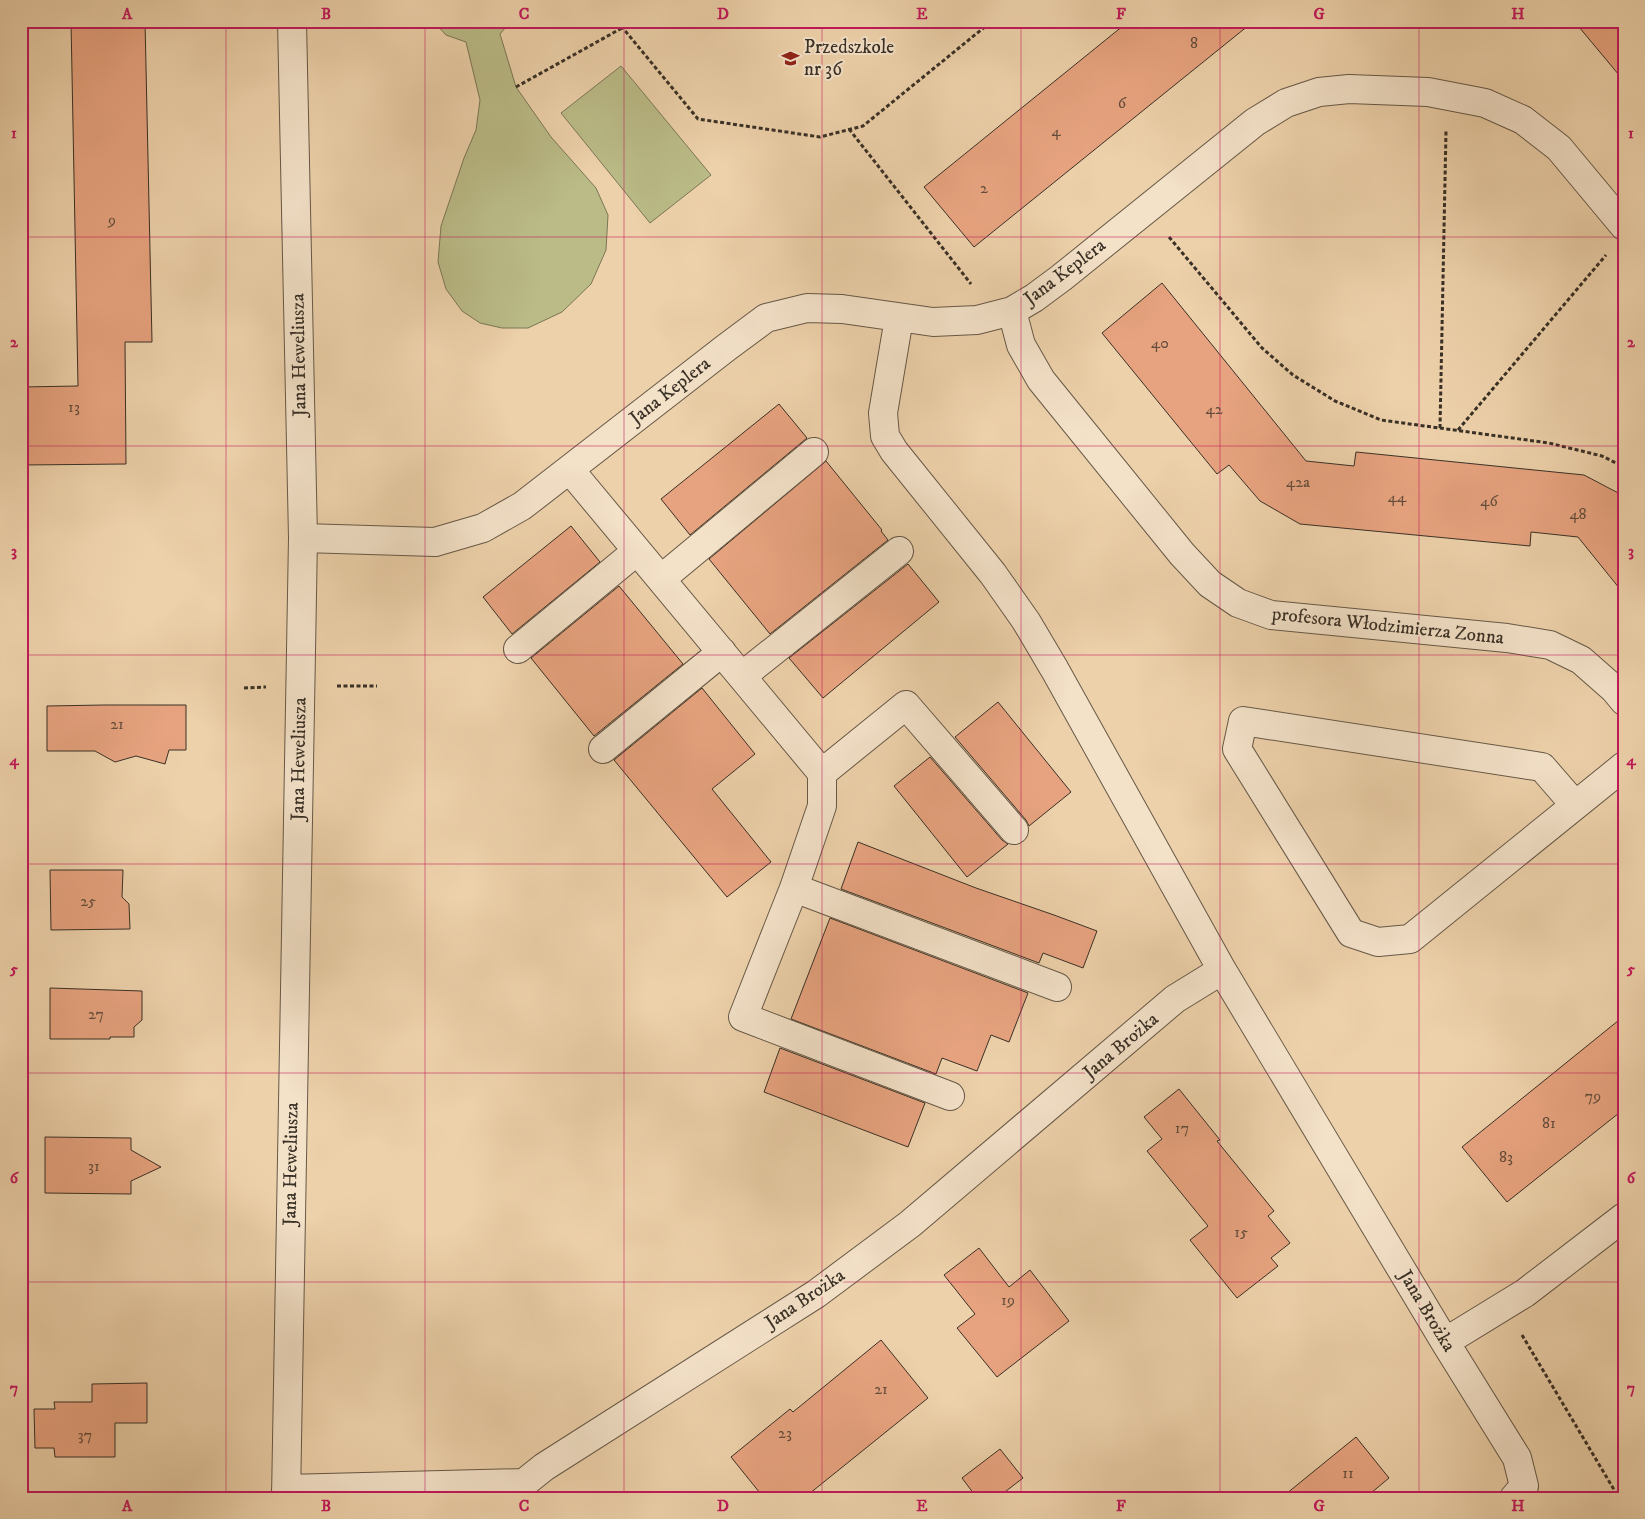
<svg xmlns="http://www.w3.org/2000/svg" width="1645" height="1519" viewBox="0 0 1645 1519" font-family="'IM FELL DW Pica',serif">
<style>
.green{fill:#babb87;stroke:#7a7656}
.building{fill:#e7a37f;stroke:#393026}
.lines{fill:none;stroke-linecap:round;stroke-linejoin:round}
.minor-casing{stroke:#665847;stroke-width:30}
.path{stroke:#393026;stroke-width:3;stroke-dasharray:4 2.5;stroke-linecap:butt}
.minor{stroke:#f3e1c8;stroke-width:28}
.grid{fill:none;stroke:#c2185b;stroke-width:1;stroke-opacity:0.55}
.labels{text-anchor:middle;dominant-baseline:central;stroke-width:4;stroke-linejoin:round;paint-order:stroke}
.number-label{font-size:16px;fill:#644d3c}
.poi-label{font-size:19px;fill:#393026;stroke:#f3e1c8;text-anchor:start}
.street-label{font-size:19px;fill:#393026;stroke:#f3e1c8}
.neatline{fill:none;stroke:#c2185b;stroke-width:2}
.grid-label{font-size:16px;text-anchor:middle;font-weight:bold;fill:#c2185b}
</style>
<rect width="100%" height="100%" fill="#edd1aa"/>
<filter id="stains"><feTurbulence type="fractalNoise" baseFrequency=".004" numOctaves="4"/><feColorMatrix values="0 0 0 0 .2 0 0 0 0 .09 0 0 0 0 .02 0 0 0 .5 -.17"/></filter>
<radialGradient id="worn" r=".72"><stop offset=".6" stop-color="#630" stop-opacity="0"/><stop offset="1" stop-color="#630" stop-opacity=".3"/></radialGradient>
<path class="green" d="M433 21H511L500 34 516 87 551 137 596 188 608 215 606 250 591 284 562 312 528 328H502L480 323 462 311 446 289 438 262 441 226 464 158 476 130 480 100 466 42 446 35Z
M621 66 711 175 650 223 561 113Z"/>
<path class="building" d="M71 21H145L152 342H125L126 464 21 465V387L78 386Z
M1129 21H1254L974 247 924 187Z
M1574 21H1624V81Z
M1162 283 1306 461 1354 466 1356 452 1584 475 1624 496V594L1578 537 1531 532 1530 546 1300 524 1260 501 1229 465 1217 474 1102 333Z
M779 404 807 438 690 535 661 499Z
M826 461 882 530 881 531 888 540 770 634 709 559Z
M571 526 600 562 512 634 483 597Z
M908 564 939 602 823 698 789 658Z
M619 586 683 664 594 736 531 658Z
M702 688 755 754 712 789 771 862 727 897 614 760Z
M998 702 1071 792 1029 826 1026 820 955 737Z
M104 705H186V750H169L165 764 136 756 115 762 95 751H47V706Z
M930 757 1002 840 1008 844 967 877 894 786Z
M858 842 976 888 1054 915 1097 931 1083 968 1043 953 1039 963 841 889Z
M50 870H123L122 897 129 904 130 929 51 930Z
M830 918 1028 993 1009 1042 991 1035 977 1071 942 1058 936 1074 791 1019Z
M50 988 142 991V1020L134 1027V1037H110V1039H50Z
M1624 1016V1109L1507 1202 1462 1147Z
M780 1048 925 1103 908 1147 764 1092Z
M1179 1089 1220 1140 1217 1141 1274 1211 1268 1216 1290 1243 1271 1258 1278 1266 1237 1298 1190 1240 1208 1226 1147 1151 1162 1139 1144 1117Z
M45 1137 131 1138V1150L161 1167 131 1181V1194L45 1193Z
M979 1248 1009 1287 1030 1270 1069 1321 997 1377 957 1328 975 1314 944 1275Z
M881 1340 928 1398 804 1498H764L731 1457 790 1409 793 1412Z
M147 1383V1423H115V1457H55L54 1448H35L34 1409H55L54 1402H92V1384Z
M1356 1437 1389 1478 1365 1498H1281Z
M1000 1449 1023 1478 997 1498H977L962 1478Z"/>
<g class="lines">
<defs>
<path id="minor" d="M1012 311 1021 345 1041 380 1182 554 1210 584 1238 603 1271 615 1507 638 1550 645 1581 660 1614 689 1624 701
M899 318 883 413 885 436 894 451 993 574 1026 621 1055 670 1222 970
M570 470 822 773
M303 538 435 542 483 528 522 506 727 347 766 318 807 308 842 309 933 322 977 320 1012 311 1034 298 1061 278 1255 122 1286 103 1319 92 1349 89 1428 92 1485 103 1523 120 1559 148 1624 226
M661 579 814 452
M518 649 637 551
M742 676 899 551
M603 749 722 652
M1575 805 1542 767 1243 721 1237 749 1351 933 1378 942 1410 939 1624 766
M794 888 1057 987
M950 1096 743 1017 794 888 822 806V773L906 705 1014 830
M1445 1342 1525 1293 1624 1217
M286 1489 524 1483 544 1467 816 1294 910 1224 1175 999 1222 970 1445 1342 1517 1458 1524 1486 1514 1498
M286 1498 303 538 292 21"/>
</defs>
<use href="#minor" class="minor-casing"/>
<path class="path" d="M617 21 698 119 820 137 863 126 992 21
M516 87 622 28
M849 129 971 284
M1169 237 1262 348 1293 375 1335 401 1381 420 1549 443 1602 456 1624 467
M1440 428 1446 131
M1458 430 1606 255
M337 686H377
M244 688 266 687
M1522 1335 1619 1498"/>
<use href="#minor" class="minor"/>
</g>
<path class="grid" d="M226 21V1498M425 21V1498M624 21V1498M822 21V1498M1021 21V1498M1220 21V1498M1419 21V1498M21 237H1624M21 446H1624M21 655H1624M21 864H1624M21 1073H1624M21 1282H1624"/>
<defs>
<symbol id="school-bare" viewBox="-9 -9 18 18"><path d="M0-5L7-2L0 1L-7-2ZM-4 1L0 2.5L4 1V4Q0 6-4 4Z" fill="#8f2418" stroke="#f3e1c8" stroke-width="2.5" paint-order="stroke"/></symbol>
</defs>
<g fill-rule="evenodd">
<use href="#school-bare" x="778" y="46" width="25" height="25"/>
</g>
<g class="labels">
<g class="number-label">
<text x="1194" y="43">8</text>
<text x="1122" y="103">6</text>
<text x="1056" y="131">4</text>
<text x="984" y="188">2</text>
<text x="112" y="220">9</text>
<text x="1160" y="343">40</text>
<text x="74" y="407">13</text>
<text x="1214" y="409">42</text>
<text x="1298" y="482">42a</text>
<text x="1397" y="497">44</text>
<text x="1489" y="501">46</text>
<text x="1578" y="514">48</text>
<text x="117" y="724">21</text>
<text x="88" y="901">25</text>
<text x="96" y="1014">27</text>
<text x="1593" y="1096">79</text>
<text x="1549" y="1123">81</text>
<text x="1182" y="1128">17</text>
<text x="1506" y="1157">83</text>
<text x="94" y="1166">31</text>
<text x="1241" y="1232">15</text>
<text x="1008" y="1300">19</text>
<text x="881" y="1389">21</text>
<text x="785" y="1433">23</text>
<text x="85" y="1435">37</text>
<text x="1348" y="1473">11</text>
</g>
<g class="poi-label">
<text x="804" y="47">Przedszkole<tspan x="804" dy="22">nr 36</tspan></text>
</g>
<g class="street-label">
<text transform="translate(1065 272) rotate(-37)">Jana Keplera</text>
<text transform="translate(299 355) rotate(-91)">Jana Heweliusza</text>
<text transform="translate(670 391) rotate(-38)">Jana Keplera</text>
<text transform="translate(1388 626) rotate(6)">profesora Włodzimierza Zonna</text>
<text transform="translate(299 759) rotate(-89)">Jana Heweliusza</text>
<text transform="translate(1121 1046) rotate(-40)">Jana Brożka</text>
<text transform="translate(291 1164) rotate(-89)">Jana Heweliusza</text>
<text transform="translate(805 1299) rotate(-34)">Jana Brożka</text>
<text transform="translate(1427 1311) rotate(59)">Jana Brożka</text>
</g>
</g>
<rect width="1645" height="1519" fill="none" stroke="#edd1aa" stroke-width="55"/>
<rect x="28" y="28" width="1590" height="1464" class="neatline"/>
<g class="grid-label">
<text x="127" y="19">A</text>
<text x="326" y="19">B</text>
<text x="524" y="19">C</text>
<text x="723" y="19">D</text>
<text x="922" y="19">E</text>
<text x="1121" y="19">F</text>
<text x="1319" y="19">G</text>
<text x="1518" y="19">H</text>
<text x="14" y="138">1</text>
<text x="1631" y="138">1</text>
<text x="14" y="347">2</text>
<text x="1631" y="347">2</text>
<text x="14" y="556">3</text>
<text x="1631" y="556">3</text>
<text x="14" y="765">4</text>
<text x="1631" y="765">4</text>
<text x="14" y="974">5</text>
<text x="1631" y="974">5</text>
<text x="14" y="1183">6</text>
<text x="1631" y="1183">6</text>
<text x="14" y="1393">7</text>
<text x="1631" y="1393">7</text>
<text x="127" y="1511">A</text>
<text x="326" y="1511">B</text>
<text x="524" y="1511">C</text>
<text x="723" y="1511">D</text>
<text x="922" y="1511">E</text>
<text x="1121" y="1511">F</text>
<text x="1319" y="1511">G</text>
<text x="1518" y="1511">H</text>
</g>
<rect width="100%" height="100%" filter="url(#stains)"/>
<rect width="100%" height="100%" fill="url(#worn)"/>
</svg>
